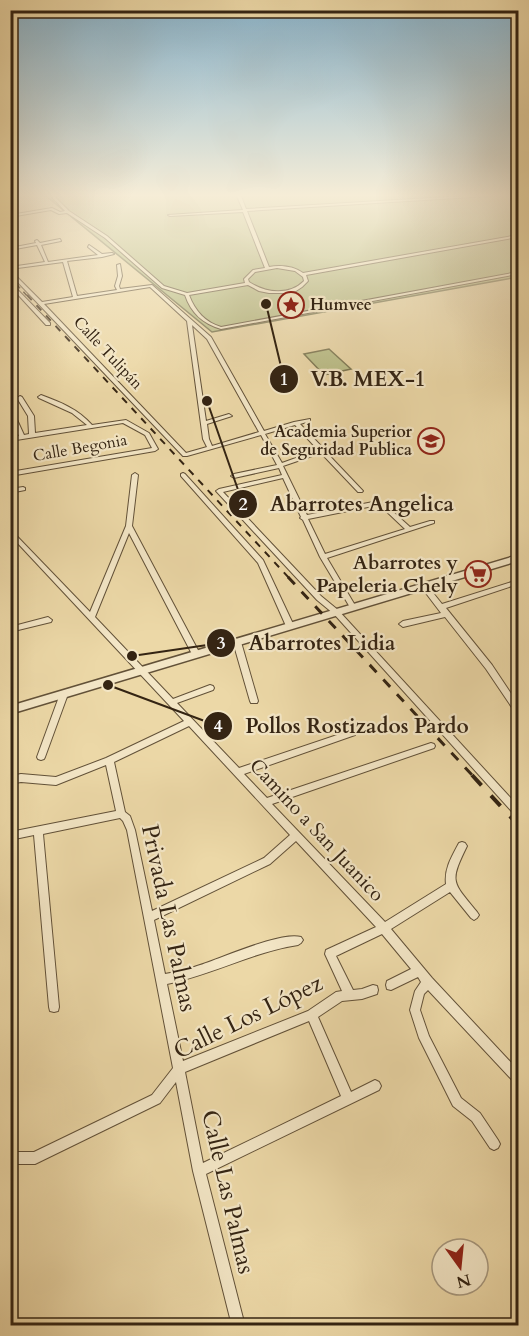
<svg xmlns="http://www.w3.org/2000/svg" width="529" height="1336" viewBox="0 0 529 1336" font-family="Cardo,serif">
<style>
.green{fill:#b9be86;stroke:#76714c;stroke-width:1.5}
.lines{fill:none;stroke-linecap:round;stroke-linejoin:round}
.minor-casing{stroke:#625138;stroke-width:2}
.tertiary-casing{stroke:#625138;stroke-width:3}
.minor{fill:#f3e6c6;fill-rule:evenodd}
.tertiary{fill:#f3e6c6;fill-rule:evenodd}
.rail-far3{stroke:#342413;stroke-width:1.5;stroke-dasharray:5 5;stroke-linecap:butt}
.rail-far2{stroke:#342413;stroke-width:2;stroke-dasharray:7 7;stroke-linecap:butt}
.rail-far1{stroke:#342413;stroke-width:3;stroke-dasharray:10 10;stroke-linecap:butt}
.rail{stroke:#342413;stroke-width:4;stroke-dasharray:14 14;stroke-linecap:butt}
.labels{text-anchor:middle;dominant-baseline:central;stroke-width:4.5;stroke-linejoin:round;paint-order:stroke}
.far-poi-label{font-size:16px;font-weight:bold;fill:#342413;stroke:#f3e6c6;text-anchor:start}
.far-street-label{font-size:16px;fill:#342413;stroke:#f3e6c6}
.poi-label{font-size:20px;font-weight:bold;fill:#342413;stroke:#f3e6c6;text-anchor:end}
.street-label{font-size:20px;fill:#342413;stroke:#f3e6c6}
.near-street-label{font-size:24px;fill:#342413;stroke:#f3e6c6}
.leader{fill:none;stroke:#342413;stroke-width:2}
.callout-dot{fill:#342413;stroke:#f3e6c6;stroke-width:2}
.mark-label{font-size:18px;text-anchor:middle;font-weight:bold;fill:#fff}
.callout-label{font-size:21px;text-anchor:middle;font-weight:bold;fill:#342413;stroke:#f3e6c6;stroke-width:4.5;stroke-linejoin:round;paint-order:stroke}
</style>
<rect width="100%" height="100%" fill="#ecd8a7"/>
<filter id="stains"><feTurbulence type="fractalNoise" baseFrequency=".00333" numOctaves="4"/><feColorMatrix values="0 0 0 0 .2 0 0 0 0 .09 0 0 0 0 .02 0 0 0 .5 -.17"/></filter>
<radialGradient id="worn" r=".72"><stop offset=".6" stop-color="#630" stop-opacity="0"/><stop offset="1" stop-color="#630" stop-opacity=".3"/></radialGradient>
<path class="green" d="M46 196H518V277L212 332Z
M329 349 351 369 324 375 304 354Z"/>
<g class="lines">
<defs>
<path id="minor" d="M51 196H54L69 211 107 236 164 286 187 293 245 283 244 279 253 270 265 268 243 212 170 216 168 215 243 210 237 196H241L246 209 464 196H489L247 211 269 267C280 265 293 266 303 273L518 235V237L306 275 308 281 302 287 296 291 286 293H269L259 291 248 285 189 295C195 311 205 322 221 327L518 272V274L221 329C203 324 191 313 185 295L162 288 105 238 67 213 59 214 51 210 10 217V215L52 208 60 212 65 211ZM277 268 295 271 303 277 304 281C289 296 266 293 249 282L248 279 255 272Z
M60 239 61 241 41 245 48 262 98 255 88 247 89 245 102 254 112 253 114 254 102 257 67 261 77 296 117 290 115 286 118 276 117 265 120 264 122 276 119 286 120 289 152 285 211 337 264 431 294 422 310 419V421L300 424 323 448 325 449V451L363 491 362 492H358L321 453 283 466 307 515 373 502 376 504 373 506 308 519 325 554 405 529 386 511V509H390L410 527 430 521H434V523L327 558 356 607 353 609H351L320 557 303 520 300 518 301 517 283 478 223 492 321 596 338 610 518 806V816L515 815 334 614 317 600 216 491 219 489 282 475 279 468 234 478 231 476 234 474 277 465 261 435 187 456H183L10 274V270L42 302 73 297 63 262 10 269V267L45 262 37 245 10 250V248L36 243 35 241 37 240 40 243ZM150 287 187 321 203 439 207 447 186 453 44 304ZM192 325 207 339 259 432 212 446 209 439 207 424 232 416 229 414 206 421ZM295 425 318 450 282 463 265 434Z
M10 282 50 323V325H46L10 286Z
M41 395C60 402 78 409 92 425L126 420 149 433 158 449 155 451 10 476V472L152 448 145 435 123 423 10 441V437L19 436 10 418V410L13 411 24 435 29 434 28 416 17 398 20 396 22 397 34 416 35 433 87 425 72 413 39 398 38 397Z
M135 473 138 475 132 526 200 654 199 656H193L129 533 95 617 173 699 210 685 213 686 214 688 213 690 177 703 239 768 352 730 355 731 356 733 355 735 244 774 267 798 431 743 434 744 435 746 434 748 272 804 385 922 446 884C444 869 452 856 459 843L462 842 465 843 467 846C449 883 452 881 477 912L479 915 477 918 474 920 471 918 450 892 391 929 432 978 518 1070V1084L514 1082 428 990 424 994 420 1010 429 1036 461 1098 480 1113 498 1140 500 1144 498 1148 494 1150 490 1148 472 1121 453 1106 419 1038 410 1010 415 991 421 982 418 977 391 990 387 989 386 985 387 981 411 969 382 934 336 956 353 990 362 989 373 985 377 986 378 990 377 994 362 999 342 1001 318 1017 351 1092 375 1080 379 1082 381 1086 379 1090 206 1174 245 1326H232L193 1171 176 1082 160 1103 35 1164H10V1152H34L152 1095 173 1068 127 830 123 821 120 818 43 834 59 1007 58 1011 54 1012 50 1011 49 1007 34 835 10 840V832L116 811 106 765 56 785 21 782 10 784V776L21 774 56 777 106 758 184 721 10 535V529L90 612 126 526 132 475ZM189 726 290 835 264 858 152 911 135 830 130 816 125 812 114 762ZM296 841 376 927 326 950 325 954 342 991 336 992 308 1011 183 1061 167 984C212 975 252 952 298 945L301 943 303 940 301 937C281 931 220 959 197 966 187 970 176 972 165 974L154 920 270 864ZM309 1021 341 1096 203 1163 185 1072Z
M183 473 185 474 263 560 294 626 293 628H287L286 626 258 563 181 476V474Z
M23 487 25 488V490L10 493V489Z
M510 557H514L518 563V569H516L509 559Z
M518 580V584L446 608 492 665 518 704V713L515 712 486 669 445 617 403 627 399 624 403 621 441 613 422 588 421 586 422 584H426L442 604Z
M48 617 52 620 51 622 10 632V627Z
M237 639 241 642 258 701 257 703H251L250 701 233 642Z
M64 691 67 692 68 694 45 757 44 759 41 760 38 759 37 757 60 694 61 692Z"/>
<path id="tertiary" d="M515 556H518V561L10 714V706Z"/>
</defs>
<use href="#minor" class="minor-casing"/>
<use href="#tertiary" class="tertiary-casing"/>
<use href="#minor" class="minor"/>
<use href="#tertiary" class="tertiary"/>
<path class="rail-far3" d="M10 277 28 297"/>
<path class="rail-far2" d="M27 295 290 579"/>
<path class="rail-far1" d="M288 577 473 776"/>
<path class="rail" d="M472 775 518 825"/>
</g>
<linearGradient id="sky" x2="0" y2="1"><stop stop-color="#88b6d1"/><stop offset="0.51" stop-color="#f6edd7"/><stop offset="1" stop-color="#f6edd7" stop-opacity="0"/></linearGradient>
<rect width="529" height="383" fill="url(#sky)"/>
<defs>
<symbol id="sight-ring" viewBox="-11 -11 22 22"><circle r="9.5" fill="#f3e6c6" stroke="#8f2418" stroke-width="1.5"/><path d="M0-6L1.8-2.2L6-1.7L2.9 1.2L3.7 5.4L0 3.3L-3.7 5.4L-2.9 1.2L-6-1.7L-1.8-2.2Z" fill="#8f2418"/></symbol>
<symbol id="university-ring" viewBox="-11 -11 22 22"><circle r="9.5" fill="#f3e6c6" stroke="#8f2418" stroke-width="1.5"/><path d="M0-5L7-2L0 1L-7-2ZM-4 1L0 2.5L4 1V4Q0 6-4 4Z" fill="#8f2418"/></symbol>
<symbol id="supermarket-ring" viewBox="-11 -11 22 22"><circle r="9.5" fill="#f3e6c6" stroke="#8f2418" stroke-width="1.5"/><path d="M-6-5.5h2.5l.6 2H6L4.5 2H-2.5L-4.4-4H-6ZM-1.5 3.2a1.3 1.3 0 1 0 .1 0ZM3 3.2a1.3 1.3 0 1 0 .1 0Z" fill="#8f2418"/></symbol>
</defs>
<g fill-rule="evenodd">
<use href="#sight-ring" x="276" y="290" width="30" height="30"/>
<use href="#university-ring" x="416" y="426" width="30" height="30"/>
<use href="#supermarket-ring" x="463" y="559" width="30" height="30"/>
</g>
<g class="labels">
<g class="far-poi-label">
<text x="310" y="305">Humvee</text>
<text x="412" y="432" text-anchor="end">Academia Superior<tspan x="412" dy="18">de Seguridad Publica</tspan></text>
</g>
<g class="far-street-label">
<text transform="translate(108 353) rotate(47)">Calle Tulipán</text>
<text transform="translate(80 448) rotate(-10)">Calle Begonia</text>
</g>
<g class="poi-label">
<text x="458" y="562">Abarrotes y<tspan x="458" dy="23">Papeleria Chely</tspan></text>
</g>
<g class="street-label">
<text transform="translate(317 830) rotate(47)">Camino a San Juanico</text>
</g>
<g class="near-street-label">
<text transform="translate(169 918) rotate(78)">Privada Las Palmas</text>
<text transform="translate(248 1017) rotate(-26)">Calle Los López</text>
<text transform="translate(228 1192) rotate(77)">Calle Las Palmas</text>
</g>
</g>
<path class="leader" d="M266 304L284 379M207 401L243 504M132 656L221 643M108 685L218 726"/>
<g class="callout-dot">
<circle cx="266" cy="304" r="6"/>
<circle cx="207" cy="401" r="6"/>
<circle cx="132" cy="656" r="6"/>
<circle cx="108" cy="685" r="6"/>
<circle cx="284" cy="379" r="15"/>
<circle cx="243" cy="504" r="15"/>
<circle cx="221" cy="643" r="15"/>
<circle cx="218" cy="726" r="15"/>
</g>
<g class="mark-label">
<text x="284" y="385">1</text>
<text x="243" y="510">2</text>
<text x="221" y="649">3</text>
<text x="218" y="732">4</text>
</g>
<g class="callout-label">
<text x="368" y="386">V.B. MEX-1</text>
<text x="362" y="511">Abarrotes Angelica</text>
<text x="322" y="650">Abarrotes Lidia</text>
<text x="357" y="733">Pollos Rostizados Pardo</text>
</g>
<rect width="529" height="1336" fill="none" stroke="#ecd8a7" stroke-width="36"/>
<rect x="12" y="12" width="505" height="1312" fill="none" stroke="#342413" stroke-width="3"/>
<rect x="18" y="18" width="493" height="1300" fill="none" stroke="#342413" stroke-width="1.5"/>
<g transform="translate(460 1267) rotate(165)"><circle r="28" fill="#f3e6c6" stroke="#a7987e" stroke-width="1.5"/>
<path d="M0-4.5L10 22L0 15L-10 22Z" fill="#8f2418"/>
<text y="-9" font-size="16" font-weight="bold" text-anchor="middle" fill="#342413">N</text>
</g>
<rect width="100%" height="100%" filter="url(#stains)"/>
<rect width="100%" height="100%" fill="url(#worn)"/>
</svg>
